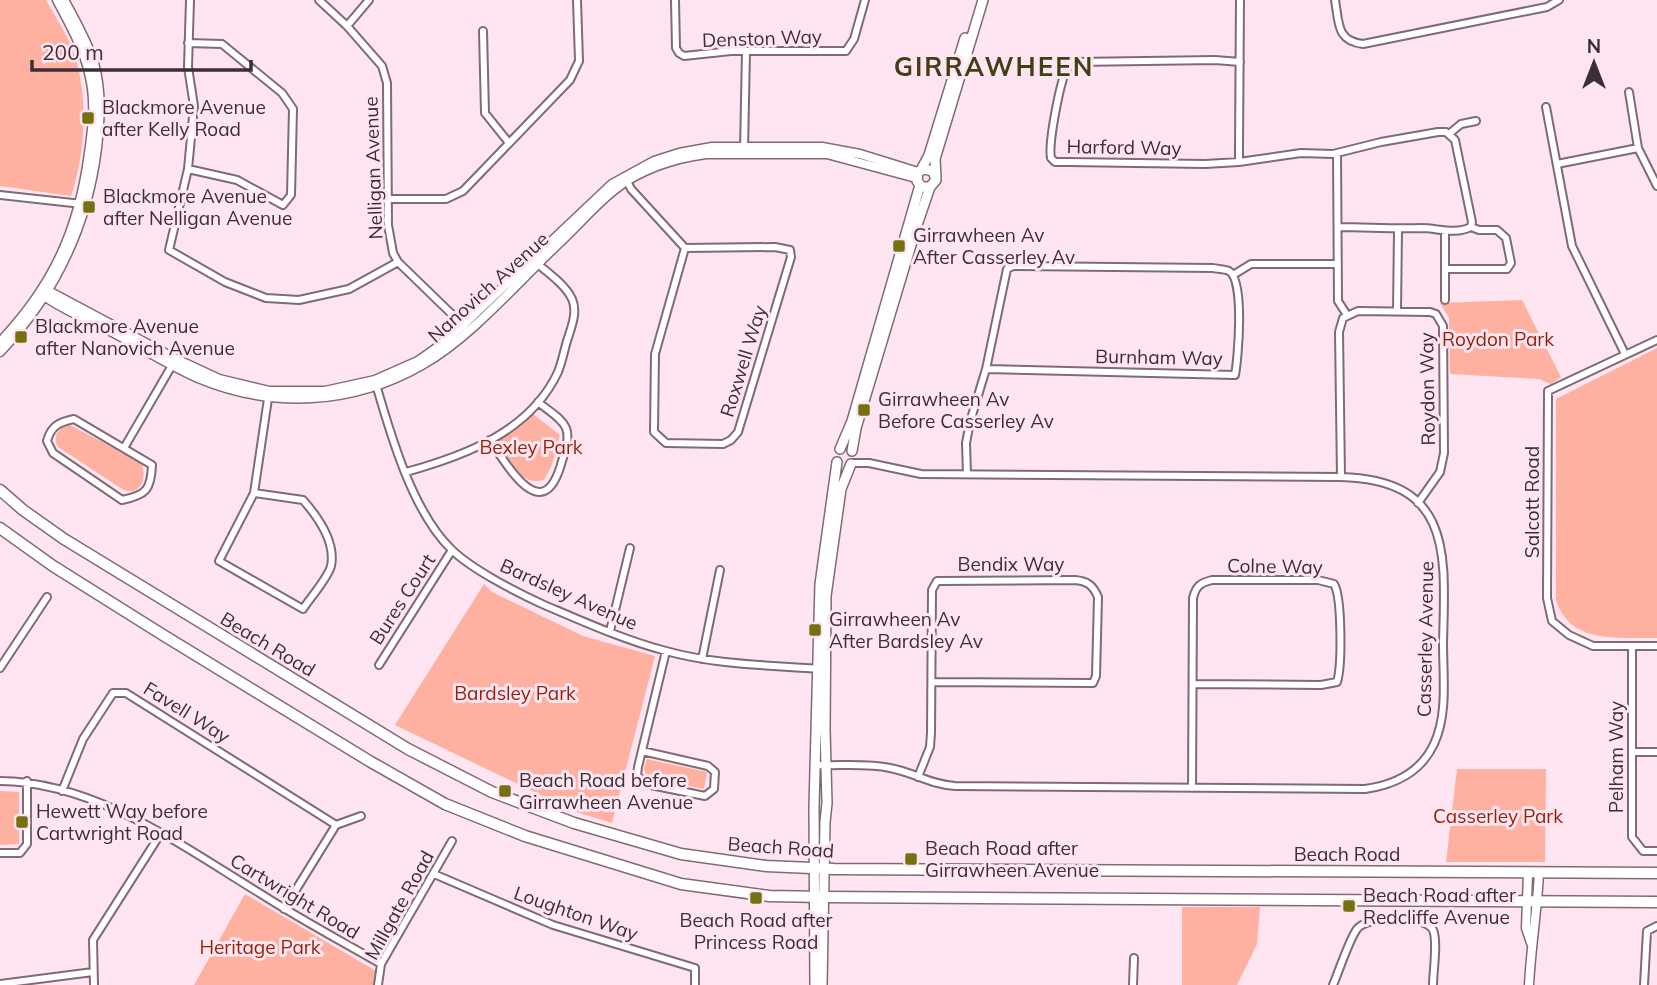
<svg xmlns="http://www.w3.org/2000/svg" width="1657" height="985" viewBox="0 0 1657 985" font-family="Mulish,sans-serif">
<style>
.green{fill:#feb1a0}
.lines{fill:none;stroke-linecap:round;stroke-linejoin:round}
.minor-casing{stroke:#816a77;stroke-width:10}
.tertiary-casing{stroke:#816a77;stroke-width:11}
.secondary-casing{stroke:#816a77;stroke-width:12}
.primary-casing{stroke:#816a77;stroke-width:13}
.minor{stroke:#fff;stroke-width:6}
.tertiary{stroke:#fff;stroke-width:8}
.secondary{stroke:#fff;stroke-width:9}
.primary{stroke:#fff;stroke-width:10}
.poi-dot{fill:#757010;stroke:#ffe5f2;stroke-width:2.5}
.labels{text-anchor:middle;dominant-baseline:central;stroke-width:6;stroke-linejoin:round;paint-order:stroke}
.street-label{font-size:19px;fill:#392f35;stroke:#ffe5f2}
.poi-label{font-size:19px;fill:#392f35;stroke:#ffe5f2;text-anchor:start}
.park-label{font-size:19px;fill:#971e03;stroke:#ffe5f2}
.district-label{font-size:26px;font-weight:bold;letter-spacing:2px;fill:#413f15;stroke:#ffe5f2}
</style>
<rect width="100%" height="100%" fill="#ffe5f2"/>
<path class="green" d="M0 0H46C55 16 65 31 72 48 89 91 86 153 71 196L0 186Z
M1522 300 1561 377 1551 384 1539 379 1450 374 1449 318 1440 303Z
M1657 348V638C1618 637 1570 645 1556 600V399Z
M533 414 560 435 552 465 544 480C520 487 507 458 496 441Z
M70 425 141 462C148 477 141 498 122 489L58 447C52 436 58 428 70 425Z
M484 584 492 592 583 636 655 656 612 823 576 812 395 725Z
M647 759 707 772 704 789 647 778 644 768Z
M1457 769H1546L1545 862H1446Z
M0 791 19 792V844L0 845Z
M245 894 376 971 374 985H194Z
M1182 907H1260L1257 944 1237 985H1182Z"/>
<g class="lines">
<defs>
<path id="minor" d="M190 0 188 67 194 106 188 169 169 250 225 282 266 298 299 300 349 289 398 262
M319 0 347 26 382 66 387 83 388 225 393 253 398 262 464 326
M675 0 676 48 679 53 684 56 731 51H846L854 39 865 0
M1335 0C1339 22 1336 41 1363 44L1547 7 1559 0
M347 26 369 0
M483 31 485 113 509 143
M188 43 222 44 282 93 293 109 291 195 283 205 237 180 188 169
M1240 62 1215 60 1075 62C1072 65 1070 65 1067 69 1060 81 1048 144 1051 158L1055 162H1068L1205 164 1239 162V148L1240 0
M1629 92 1638 148 1657 186
M1546 107 1572 246 1625 354
M1449 134 1461 124 1476 121
M744 150 746 51
M1337 153 1338 301 1347 315
M1239 162 1301 153 1333 154 1381 142 1438 132H1446L1455 140 1472 222 1471 227C1454 235 1438 228 1421 228 1394 229 1366 227 1338 227
M1557 164 1638 148
M625 177 631 189 685 248 775 247 790 250 791 257 738 432 731 440 723 444 666 443 654 432 655 354 685 248
M0 195 82 204
M388 199H446L463 191 570 80 579 61 577 0
M1445 231V300
M1445 269H1507L1511 263 1506 238 1497 230H1479L1471 227
M1233 275 1251 264H1338
M1397 311 1398 230
M1657 340 1548 391 1547 598 1552 621 1569 635 1593 646H1657
M375 381C390 433 412 511 451 549 471 569 516 592 542 604 582 621 624 640 666 651 716 665 769 665 820 669
M74 419 152 465C151 489 147 495 122 500L53 453 47 441C51 426 59 422 74 419Z
M490 440C510 470 544 528 562 461 565 451 570 439 566 428 561 417 547 410 538 402
M124 448 174 362
M406 472C464 456 530 432 558 372 562 362 564 351 567 341 571 328 578 312 572 299 565 284 547 272 534 261
M967 474 966 443 970 422 986 369 1007 269 1013 266 1213 268C1217 269 1225 269 1229 271 1245 280 1238 359 1235 375L986 369
M1341 477 1339 332 1343 318 1358 311 1430 312 1436 314 1443 326 1444 453 1440 472 1418 503
M254 493 303 500C318 517 336 542 331 566 328 578 310 598 303 609L219 561 254 493 269 392
M610 631 630 548
M1632 646V837L1643 851H1657
M702 659 720 570
M379 665 452 550
M0 668 47 597
M642 751 708 766 715 772 714 789 705 796 646 784 637 775 638 767 666 651
M1632 752H1657
M817 765C841 766 867 763 890 768 913 772 931 785 955 786L1365 789C1394 785 1421 772 1434 744 1448 714 1443 676 1443 643 1445 556 1454 480 1341 477L921 474 869 463H852
M918 777 930 747 931 733 932 590 937 581 1075 580C1087 581 1093 585 1098 597L1096 676 1093 683 932 682
M0 781C96 782 182 846 261 894 300 919 341 941 381 964
M1192 788 1193 598C1196 586 1200 583 1212 580H1318L1334 584C1342 597 1342 666 1337 682L1321 685 1193 684
M62 791 83 739 113 693H126L336 825 284 909
M336 825 361 816
M0 853H20L27 844V781
M434 874 553 925 695 968V985
M0 984 93 972
M94 985 93 940 161 833
M378 985 381 964 452 841
M1133 985 1134 958
M1333 985C1339 971 1349 940 1357 929 1368 915 1425 915 1433 930 1438 941 1433 972 1433 985
M1644 985 1647 931 1657 926"/>
<path id="tertiary" d="M43 288 176 359 219 379 269 391H325L375 380 418 361 435 349 463 325 612 184 654 161 679 153 712 147H822L860 154 918 172
M40 293C62 310 90 320 114 333 142 348 169 365 198 378 272 409 352 405 422 365 470 338 516 284 556 246 576 228 593 207 613 191 638 170 674 158 706 154H827L916 178
M0 342C54 285 79 229 89 153 93 126 96 99 89 73 83 47 69 23 57 0
M0 352C55 294 87 228 97 148 100 120 102 91 94 63 87 41 75 20 64 0
M1528 873 1526 928 1531 943
M1529 985C1531 947 1537 912 1539 873"/>
<path id="secondary" d="M921 170 929 155 965 38
M936 177 935 159 983 0
M840 449 852 421 920 185
M852 451 856 428 917 225 930 187 936 180 933 171 924 169 918 172 917 181 922 187H930
M815 985 814 807 820 584 837 462
M822 985 825 822 827 803 825 730 826 596 841 489 851 464"/>
<path id="primary" d="M0 490 23 510 64 539 408 749 492 792 574 823 681 854 766 866 834 869 1657 873
M0 528 53 566 163 635 371 762 445 804 525 836 681 884 769 896 824 897 1657 902"/>
</defs>
<use href="#minor" class="minor-casing"/>
<use href="#tertiary" class="tertiary-casing"/>
<use href="#secondary" class="secondary-casing"/>
<use href="#primary" class="primary-casing"/>
<use href="#minor" class="minor"/>
<use href="#tertiary" class="tertiary"/>
<use href="#secondary" class="secondary"/>
<use href="#primary" class="primary"/>
</g>
<g class="poi-dot">
<rect x="81" y="111" width="14" height="14" rx="3.5"/>
<rect x="82" y="200" width="14" height="14" rx="3.5"/>
<rect x="892" y="239" width="14" height="14" rx="3.5"/>
<rect x="14" y="330" width="14" height="14" rx="3.5"/>
<rect x="857" y="403" width="14" height="14" rx="3.5"/>
<rect x="808" y="623" width="14" height="14" rx="3.5"/>
<rect x="498" y="784" width="14" height="14" rx="3.5"/>
<rect x="15" y="815" width="14" height="14" rx="3.5"/>
<rect x="904" y="852" width="14" height="14" rx="3.5"/>
<rect x="749" y="891" width="14" height="14" rx="3.5"/>
<rect x="1342" y="899" width="14" height="14" rx="3.5"/>
</g>
<g class="labels">
<g class="street-label">
<text transform="translate(762 38) rotate(-2)">Denston Way</text>
<text transform="translate(1124 147) rotate(1)">Harford Way</text>
<text transform="translate(373 168) rotate(-92)">Nelligan Avenue</text>
<text transform="translate(488 287) rotate(-42)">Nanovich Avenue</text>
<text transform="translate(1159 357) rotate(1)">Burnham Way</text>
<text transform="translate(743 361) rotate(-73)">Roxwell Way</text>
<text transform="translate(1427 389) rotate(-91)">Roydon Way</text>
<text transform="translate(1532 502) rotate(-90)">Salcott Road</text>
<text x="1011" y="564">Bendix Way</text>
<text transform="translate(1275 566) rotate(1)">Colne Way</text>
<text transform="translate(569 594) rotate(24)">Bardsley Avenue</text>
<text transform="translate(402 599) rotate(-57)">Bures Court</text>
<text transform="translate(1425 639) rotate(-89)">Casserley Avenue</text>
<text transform="translate(268 644) rotate(31)">Beach Road</text>
<text transform="translate(187 712) rotate(32)">Favell Way</text>
<text transform="translate(1616 757) rotate(-90)">Pelham Way</text>
<text transform="translate(781 847) rotate(4)">Beach Road</text>
<text x="1347" y="854">Beach Road</text>
<text transform="translate(295 896) rotate(31)">Cartwright Road</text>
<text transform="translate(399 905) rotate(-61)">Millgate Road</text>
<text transform="translate(576 913) rotate(19)">Loughton Way</text>
</g>
<g class="poi-label">
<text x="102" y="107">Blackmore Avenue<tspan x="102" dy="22">after Kelly Road</tspan></text>
<text x="103" y="196">Blackmore Avenue<tspan x="103" dy="22">after Nelligan Avenue</tspan></text>
<text x="913" y="235">Girrawheen Av<tspan x="913" dy="22">After Casserley Av</tspan></text>
<text x="35" y="326">Blackmore Avenue<tspan x="35" dy="22">after Nanovich Avenue</tspan></text>
<text x="878" y="399">Girrawheen Av<tspan x="878" dy="22">Before Casserley Av</tspan></text>
<text x="829" y="619">Girrawheen Av<tspan x="829" dy="22">After Bardsley Av</tspan></text>
<text x="519" y="780">Beach Road before<tspan x="519" dy="22">Girrawheen Avenue</tspan></text>
<text x="36" y="811">Hewett Way before<tspan x="36" dy="22">Cartwright Road</tspan></text>
<text x="925" y="848">Beach Road after<tspan x="925" dy="22">Girrawheen Avenue</tspan></text>
<text x="1363" y="895">Beach Road after<tspan x="1363" dy="22">Redcliffe Avenue</tspan></text>
<text x="756" y="920" text-anchor="middle">Beach Road after<tspan x="756" dy="22">Princess Road</tspan></text>
</g>
<g class="park-label">
<text x="1498" y="339">Roydon Park</text>
<text x="531" y="447">Bexley Park</text>
<text x="515" y="693">Bardsley Park</text>
<text x="1498" y="816">Casserley Park</text>
<text x="260" y="947">Heritage Park</text>
</g>
<g class="district-label">
<text x="994" y="66">GIRRAWHEEN</text>
</g>
</g>
<g transform="translate(1594 63)" stroke="#ffe5f2" stroke-width="5" paint-order="stroke">
<path d="M0-5L12 26L0 18L-12 26Z" fill="#392f35"/>
<text y="-10" font-size="19" font-weight="bold" text-anchor="middle" fill="#392f35">N</text>
</g>
<path d="M32 60v10h219v-10" fill="none" stroke="#392f35" stroke-width="3.5"/>
<text x="42" y="60" font-size="21" fill="#392f35" stroke="#ffe5f2" stroke-width="5" paint-order="stroke">200 m</text>
</svg>
